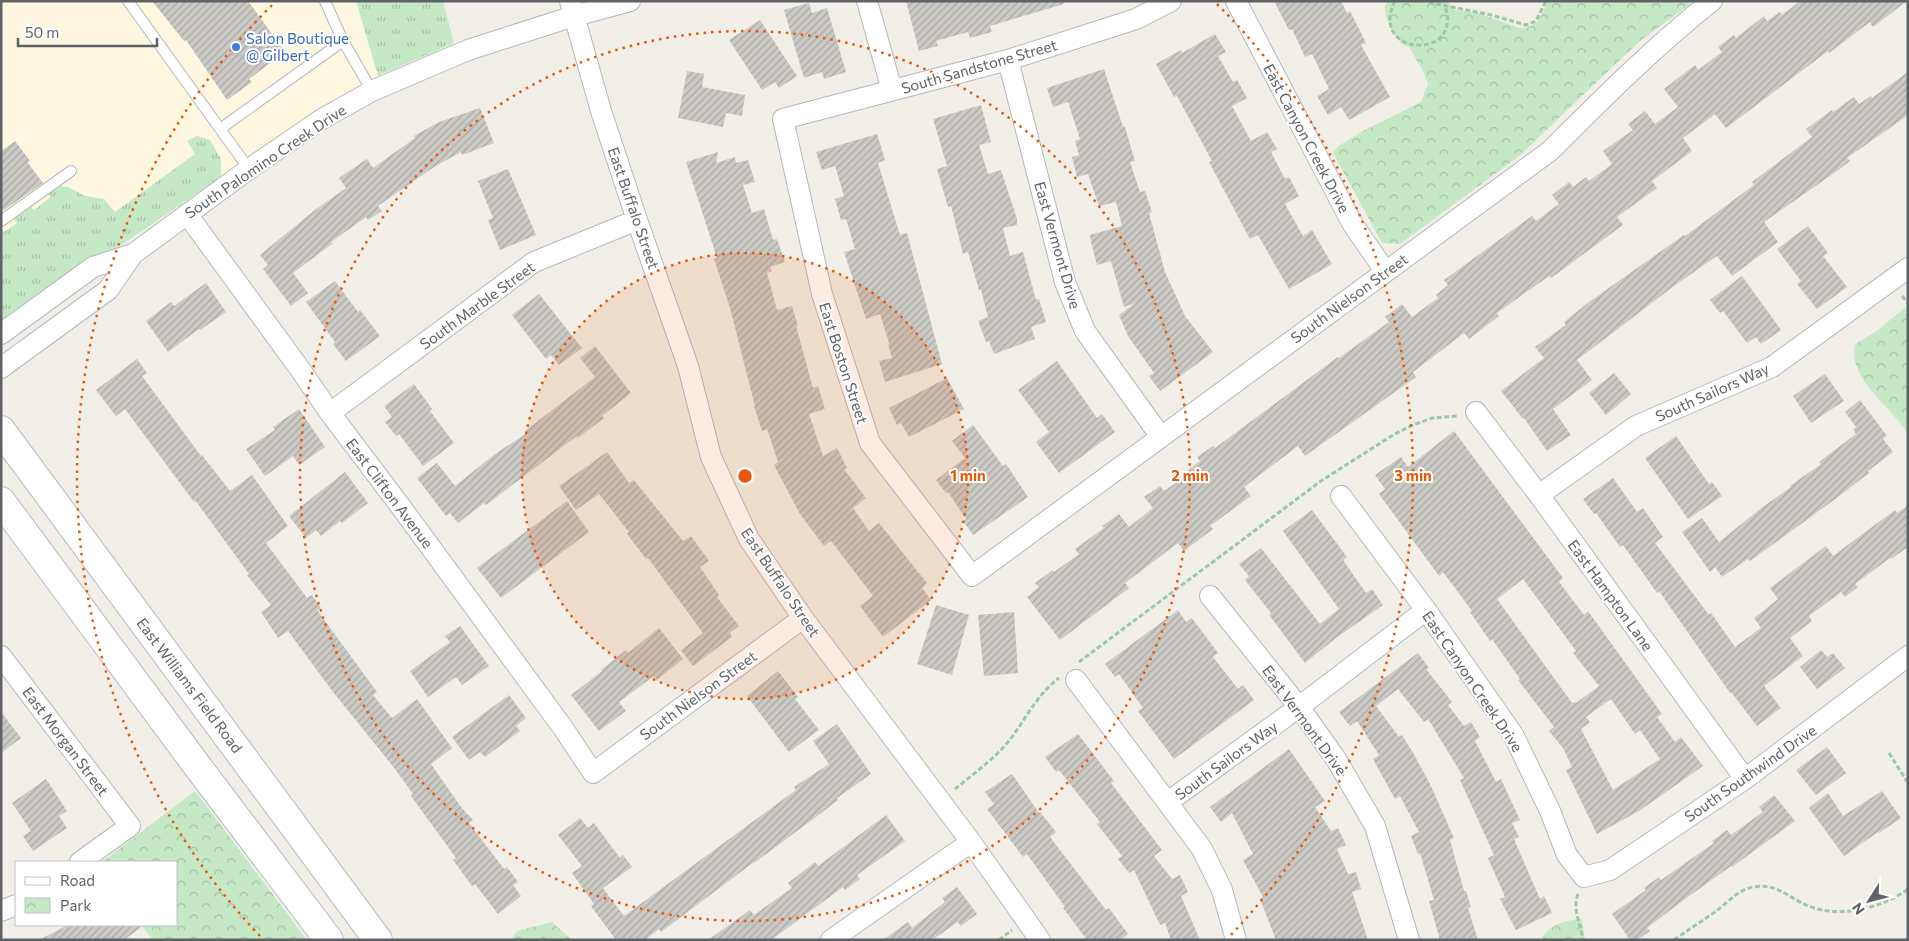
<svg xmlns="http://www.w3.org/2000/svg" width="1909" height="941" viewBox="0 0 1909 941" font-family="Commissioner,sans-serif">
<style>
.commercial{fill:#fef7e0}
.grass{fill:url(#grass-tufts)}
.park{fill:url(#park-crowns)}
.building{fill:url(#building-hatch);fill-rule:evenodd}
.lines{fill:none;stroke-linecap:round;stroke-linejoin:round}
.lane-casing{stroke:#b5b8bc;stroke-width:12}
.street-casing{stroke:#b5b8bc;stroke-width:22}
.secondary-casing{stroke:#b6babf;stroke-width:30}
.path{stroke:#9cc7a9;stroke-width:3;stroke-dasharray:5 2.5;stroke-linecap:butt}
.lane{stroke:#fff;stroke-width:10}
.street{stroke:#fff;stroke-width:20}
.secondary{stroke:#fff;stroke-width:28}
.ring{fill:none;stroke:#e8590c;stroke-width:2.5;stroke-dasharray:2.5 5}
.shop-dot{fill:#3f7fe0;stroke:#fff;stroke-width:2}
.labels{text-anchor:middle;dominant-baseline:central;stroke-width:4;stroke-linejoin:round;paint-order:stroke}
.shop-label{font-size:15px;fill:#366cbe;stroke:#fff;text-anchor:start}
.street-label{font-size:15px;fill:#5f6368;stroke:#fff}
.centre{fill:#e8590c;stroke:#fff;stroke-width:2.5}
.ring-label{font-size:15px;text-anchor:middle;font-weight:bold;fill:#e8590c;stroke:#fff;stroke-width:4;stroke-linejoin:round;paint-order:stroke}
</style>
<defs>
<pattern id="grass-tufts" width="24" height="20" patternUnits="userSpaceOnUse" patternTransform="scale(1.25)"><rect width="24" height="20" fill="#c5e8c5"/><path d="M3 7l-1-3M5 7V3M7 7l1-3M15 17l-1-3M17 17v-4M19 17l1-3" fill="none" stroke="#a3c0a4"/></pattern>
<pattern id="park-crowns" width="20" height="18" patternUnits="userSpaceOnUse" patternTransform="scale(1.25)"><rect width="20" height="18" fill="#c5e8c5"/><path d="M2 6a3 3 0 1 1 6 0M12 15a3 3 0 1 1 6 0" fill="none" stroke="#a3c0a4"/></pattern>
<pattern id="building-hatch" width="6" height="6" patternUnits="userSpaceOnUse" patternTransform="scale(1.25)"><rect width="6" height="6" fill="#cccac5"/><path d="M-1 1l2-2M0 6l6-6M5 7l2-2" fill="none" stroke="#a9a8a4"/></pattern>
</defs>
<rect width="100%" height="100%" fill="#f1efe8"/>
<path class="commercial" d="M1 1H443L454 43 378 76 133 234 1 326Z"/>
<path class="grass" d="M356 1H443L454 43 378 76Z
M197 136 210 140 221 159V177L1 327V234L17 223 14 219 31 207 34 210 51 197 49 194 60 186 68 187 85 196 104 199 115 212 195 154 187 141Z"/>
<path class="park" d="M1388 1H1447L1454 10 1478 13 1519 28C1537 29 1542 16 1548 1H1690V4L1640 41 1518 157 1400 244 1382 243 1333 153C1338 144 1350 140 1359 133L1421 102 1428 84 1424 73 1409 47 1402 44 1392 31 1386 17 1385 6Z
M1906 307 1908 309V434C1892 407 1847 379 1855 344L1874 333Z
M195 791 307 940H153L141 925H176V862H102Z
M1582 919 1585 940H1542C1547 924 1568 920 1582 919Z
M552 922 572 940H511L517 931Z"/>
<path class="building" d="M152 1H248L285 52 249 79 252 82 227 100 186 40 184 41Z
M906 1H1063L1064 4 990 26 992 32 970 38 968 32 936 41 938 46 919 51Z
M1274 1H1341L1347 13 1350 11 1366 43 1361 45 1390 97 1349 120 1341 107 1328 115 1317 96 1329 89 1312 54 1305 57 1292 29 1289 30Z
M1800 1H1907L1873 27 1870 22 1829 53 1828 51 1726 128 1715 114 1683 138 1692 151 1652 181 1657 188 1617 217 1623 225 1551 278 1549 276 1497 313 1499 316 1469 339 1464 333 1413 372 1416 377 1305 456 1298 446 1244 487 1251 496 1210 526 1213 529 1184 551 1178 543 1125 583 1129 588 1060 640 1027 597 1039 587 1035 583 1053 570 1054 572 1079 554 1075 549 1104 528 1102 526 1119 514 1129 527 1153 508 1144 497 1160 486 1164 491 1190 473 1188 470 1200 461 1197 457 1213 446 1215 448 1338 357 1339 358 1389 322 1385 317 1402 304 1412 317 1438 298 1436 295 1448 285 1444 280 1532 216 1536 221 1559 204 1552 195 1569 182 1573 187 1586 177 1589 181 1612 164 1603 151 1633 130 1628 124 1645 111 1655 124 1678 107 1664 89 1695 65 1698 70 1722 52 1718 47 1734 35 1736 38 1764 16 1767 21 1780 12 1782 15Z
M809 3 812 13 827 8 846 72 824 79 822 72 804 78 784 10Z
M760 20 797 76 779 88 775 82 762 90 729 40Z
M1215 34 1226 52 1218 56 1233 82 1237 80 1247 98 1232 106 1251 141 1267 132 1277 149 1271 152 1285 179 1289 177 1299 196 1285 204 1303 236 1312 230 1332 264 1289 289 1258 235 1250 239 1209 162 1212 161 1177 96 1174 97 1156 64 1181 50 1182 53Z
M1104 69 1123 127H1125L1135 161 1130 162 1140 192 1145 191 1152 212 1149 213 1165 272 1185 316 1213 352 1160 391 1149 376 1154 373 1128 336 1119 315 1135 303 1124 307 1111 261 1097 265 1091 242 1090 235 1122 226 1116 202 1099 206 1088 174 1077 177 1072 157 1079 155 1075 141 1080 139 1068 102 1053 107 1047 88Z
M687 71 704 74 702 87 745 95 742 116 726 113 723 127 678 118Z
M1908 72V115L1847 158 1850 161 1837 171 1764 222 1778 242 1732 276 1717 256 1674 286 1577 360 1592 380 1553 409 1571 435 1547 451 1524 418 1523 419 1501 391 1544 358 1535 347 1566 325 1564 322 1589 302 1657 254 1684 235 1685 236 1754 185 1752 182 1812 137 1806 129 1832 110 1833 112 1854 97 1859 104 1871 96 1872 98Z
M981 105 991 142 979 145 988 174 1001 170 1017 219V225L1003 228 1010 256 1023 252 1036 300 1039 299 1046 322 1031 327 1035 339 994 354 989 341 986 342 978 321 988 317 981 290H979L968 252 963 254 951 206 948 207 937 169 947 166 933 119Z
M480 108 494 143 462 155 461 152 434 167 378 206 382 211 368 220 366 217 331 242 333 243 293 273 308 293 291 306 263 269 268 265 260 255 315 210 346 188 339 178 367 159 373 168 415 138 414 136 439 122Z
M877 134 885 160 878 163 900 235 907 233 942 364 885 382 879 361 892 358 888 344 889 343 880 314 866 319 844 252 855 249 846 219 841 220 835 199 844 196 835 166 822 170 816 152Z
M15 141 30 161 28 163 43 183 1 212V151Z
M718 152 716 163 735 157 736 163 748 160 755 182 743 185 752 213 764 209 773 240 777 239 785 262 770 267 772 271 767 273 777 310 792 306 798 326H796L813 388 818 386 825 409 809 414 823 456 837 448 847 468 844 469 866 498 853 508 869 531 879 523 927 583 922 588 931 600 883 637 860 606 873 596 831 541 824 546 800 514 774 465 778 462 767 429 762 431 754 406H755L730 308 714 259 717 258 686 162Z
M508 169 536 235 500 250 488 220 493 218 478 181Z
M1808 226 1828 253 1823 256 1847 287 1817 309 1797 284 1801 281 1777 249Z
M1742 276 1781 330 1761 344 1756 337 1747 343 1723 311 1720 313 1710 300Z
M335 281 358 312 360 310 380 336 346 361 333 344 335 342 306 302Z
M206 283 226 312 200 330 199 329 168 352 146 321 171 302 174 306Z
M539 294 582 348 559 365 551 355 546 359 512 315Z
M595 346 631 393 602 416 604 418 578 438 577 436 486 505 484 503 458 523 450 513 446 516 417 478 437 463 455 486 495 454 527 433 525 431 595 377 580 358Z
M137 359 147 373 142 376 201 456 202 455 230 491 252 475 288 526 266 543 307 598 312 595 321 608 317 610 377 692 373 695 392 718 417 699 452 748 431 764 461 807 473 820 469 823 504 869 507 867 518 882 513 885 521 896 498 914 475 884 472 886 453 860 456 858 411 796 413 794 395 769 333 692 288 631 278 638 261 612 271 605 247 575 249 574 195 500 194 502 125 409 116 416 96 390Z
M1057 361 1097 418 1102 414 1115 432 1059 473 1036 442 1049 432 1018 390Z
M1614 373 1631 394 1606 415 1589 393Z
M1825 374 1844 401 1811 423 1793 396Z
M947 378 964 409 909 437 901 423 897 425 889 408Z
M414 384 432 409 430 411 454 443 423 466 399 434 396 436 385 422 392 417 384 406Z
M1860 400 1887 436 1883 439 1893 452 1868 471 1869 473 1838 497 1750 561 1748 559 1722 577 1715 567 1710 572 1682 532 1702 518 1719 542 1760 509 1791 487 1790 486 1821 464 1819 462 1856 434 1853 429 1856 427 1845 412Z
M299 409 325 447 299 465 293 456 265 476 246 449 275 430 273 427Z
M973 425 1003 466 1006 464 1028 497 973 535 963 521 966 519 948 492 946 493 936 480 965 458 952 441Z
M1454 431 1563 578 1559 582 1584 615 1588 611 1634 675 1662 714 1657 717 1675 742 1681 737 1703 766 1639 811 1597 834 1566 770 1572 767 1563 748 1549 731 1554 727 1518 680 1520 679 1492 639 1490 641 1470 612 1472 611 1443 572 1439 576 1379 494 1385 489 1375 475 1401 457 1408 467ZM1523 579 1576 651 1573 653 1599 686 1576 703 1574 702 1572 703 1497 599ZM1611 699 1635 734 1640 730 1660 759 1613 790 1581 729 1590 722 1586 717Z
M1676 436 1709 484 1712 482 1722 496 1688 519 1645 458Z
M607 452 629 483 634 480 683 541 691 536 709 561 700 567 719 595 717 597 739 626 730 633 732 637 693 666 681 650 703 633 648 558 646 559 627 534 629 532 599 494 576 510 559 486Z
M345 472 368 503 342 523 340 521 321 536 316 530 306 538 289 516Z
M1613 478 1637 512 1643 508 1663 537 1655 543 1709 615 1711 613 1735 647 1761 628 1754 618 1778 599 1770 588 1826 546 1833 556 1895 510 1897 513 1908 505V547L1891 559 1890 558 1855 584 1858 587 1845 597 1841 592 1809 616 1812 621 1790 638 1803 656 1764 686 1781 708 1757 726 1731 692 1730 693 1659 591 1657 593 1623 545 1620 547 1596 513 1594 514 1583 499Z
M567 501 589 532 501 598 477 568Z
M1312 510 1347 557 1343 560 1366 593 1372 589 1383 605 1336 638 1305 663 1269 615 1271 613 1245 580 1249 576 1239 564 1261 548 1320 624 1339 609 1283 531Z
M936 605 969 615 952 675 917 664Z
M1178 610 1186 622 1192 618 1218 653 1213 657 1238 689 1243 685 1254 700 1174 759 1138 711 1143 708 1119 674 1115 677 1105 664Z
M1014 612 1018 673 984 676 978 615Z
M460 626 489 666 462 685 456 677 428 697 410 671 450 642 445 636Z
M659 628 683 659 657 680 654 676 619 702 626 711 599 731 571 695 602 671 601 670 626 650 628 653Z
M1821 650 1827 657 1833 653 1845 668 1817 689 1800 667Z
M1418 653 1429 668 1426 669 1452 702 1448 705 1464 726 1471 722 1480 737 1475 741 1496 782 1501 779 1520 820 1512 823 1519 837 1514 839 1540 899 1544 896 1552 913 1516 930 1500 899 1505 897 1488 858 1494 855 1460 780 1464 778 1428 719 1424 722 1398 689 1376 706 1399 737 1402 735 1412 751 1430 784 1454 838 1450 840 1464 891H1466L1471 907 1468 908 1478 940H1440L1429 901 1434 900 1420 853 1418 854 1411 836 1419 832 1400 796 1395 799 1373 759 1379 755 1357 721 1350 726 1339 712Z
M778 671 798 697 795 699 819 730 789 752 747 696Z
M509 695 526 718 516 726 520 731 485 757 480 752 469 760 452 737Z
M1 712 21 738 1 753Z
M837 724 871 774 837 798 838 800 816 817 754 863V862L661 932 659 929 645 940H616L591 906 594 904 572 873 582 866 558 835 580 818 588 828 594 823 620 858 623 855 632 867 603 888 624 916 796 790 794 787 829 764 813 741Z
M1078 734 1114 781 1111 783 1162 850 1154 856 1172 879 1180 875 1188 892 1181 896 1200 940H1171L1165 923 1160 925 1134 870 1129 873 1118 859 1122 856 1097 824 1100 822 1059 770 1056 772 1045 757Z
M1827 747 1846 773 1816 795 1796 770Z
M1289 749 1325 801 1315 807 1331 831 1338 828 1346 845 1337 849 1348 874 1356 872 1361 889 1352 892 1368 940H1276L1260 899 1263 897 1243 860 1253 854 1232 813 1221 822 1210 807Z
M1012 774 1039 813 1040 812 1056 832 1050 837 1106 910 1109 908 1128 934 1120 940H1087L1063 908 1065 907 1027 854 1023 857 987 809 994 804 985 792Z
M46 779 67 811 59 816 67 828 33 851 23 836 31 831 12 803Z
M1882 791 1901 818 1879 833 1878 832 1844 856 1809 808 1828 793 1843 816Z
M1774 795 1795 821 1732 867 1731 866 1685 899 1647 928 1650 931 1637 940H1630L1612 914 1646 890 1644 888 1659 877 1661 880 1714 843 1712 841 1727 830 1731 835 1763 812 1759 807Z
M886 815 905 841 857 875 860 879 845 890 843 887 771 940H708L750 910 754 915 792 888 788 883 815 862 818 866Z
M957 887 977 914 961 926 958 922 932 940H883L908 922 912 928 945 902 942 898Z
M68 925H144L124 940H39Z"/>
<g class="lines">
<defs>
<path id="lane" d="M128 1 249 169
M325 1 343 41 372 91
M220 129 343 41
M1 221 71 171"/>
<path id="street" d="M570 1 601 111 637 220 688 366 711 457 749 539 803 618 971 842 1040 940
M867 1 892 90
M1171 1 1136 19 1008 60 783 119 822 294 870 443 972 576 1550 151C1602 99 1654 47 1712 1
M1236 1 1352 223 1385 271
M1008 60 1065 282 1085 331 1161 437
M187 214 302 372 330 413 401 507 563 728 593 773 803 618
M1 334 93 267 133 254 249 169 322 119 372 91 468 50 574 16 630 1
M1 368 108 290 133 254
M1476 412 1539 495 1745 779
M330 413 534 262 637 220
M1539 495 1636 426 1772 367 1908 268
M1341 496 1426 610 1514 736 1550 811 1567 855 1584 877 1610 870 1745 779 1908 656
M1210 596 1299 707 1336 759 1375 826 1409 940
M1 656 130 826 80 862
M1076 680 1202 849 1222 890 1236 940
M1168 802 1299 707 1426 610
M1 911 16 905
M831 940 971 842"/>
<path id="secondary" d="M1 430 378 940
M1 501 198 767 329 940"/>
</defs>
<use href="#lane" class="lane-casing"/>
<use href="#street" class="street-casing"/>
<use href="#secondary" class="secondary-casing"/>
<path class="path" d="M1395 1C1367 56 1464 62 1445 6
M1429 1 1437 4 1491 15 1526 25 1536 21 1546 1
M1902 296 1908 303
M1079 662 1321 481 1393 435 1413 425 1432 418 1458 416
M1889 753 1908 783
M955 789C972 775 993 760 1008 742 1025 721 1036 695 1059 678
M1578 894C1572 909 1581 925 1583 940
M999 940 1012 930
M1674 940C1688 930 1702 921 1715 912 1727 903 1738 890 1753 887 1777 883 1786 896 1806 905 1837 919 1881 909 1908 889"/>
<use href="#lane" class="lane"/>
<use href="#street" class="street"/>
<use href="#secondary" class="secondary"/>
</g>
<circle cx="745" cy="476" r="223" fill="#e8590c" fill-opacity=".12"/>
<g class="ring">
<circle cx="745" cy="476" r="223"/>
<circle cx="745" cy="476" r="445"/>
<path d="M260 936A668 668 0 0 1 273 4M1217 4A668 668 0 0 1 1230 936"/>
</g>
<circle class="shop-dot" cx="236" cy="47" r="5"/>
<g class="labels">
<g class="shop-label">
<text x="246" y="38">Salon Boutique<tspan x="246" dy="17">@ Gilbert</tspan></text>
</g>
<g class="street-label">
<text transform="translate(979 66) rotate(-16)">South Sandstone Street</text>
<text transform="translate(1307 138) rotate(62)">East Canyon Creek Drive</text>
<text transform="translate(265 161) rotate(-34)">South Palomino Creek Drive</text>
<text transform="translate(634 208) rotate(71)">East Buffalo Street</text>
<text transform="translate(1058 245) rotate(74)">East Vermont Drive</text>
<text transform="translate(1349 298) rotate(-36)">South Nielson Street</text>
<text transform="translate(477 305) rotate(-36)">South Marble Street</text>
<text transform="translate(844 363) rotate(72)">East Boston Street</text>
<text transform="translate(1712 392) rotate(-24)">South Sailors Way</text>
<text transform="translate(390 493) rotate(53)">East Clifton Avenue</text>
<text transform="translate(781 582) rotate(56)">East Buffalo Street</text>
<text transform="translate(1611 595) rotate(54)">East Hampton Lane</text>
<text transform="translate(1473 681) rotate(56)">East Canyon Creek Drive</text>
<text transform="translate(190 685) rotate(53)">East Williams Field Road</text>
<text transform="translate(698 695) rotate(-36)">South Nielson Street</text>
<text transform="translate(1305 720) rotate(54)">East Vermont Drive</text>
<text transform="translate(66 741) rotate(53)">East Morgan Street</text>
<text transform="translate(1226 760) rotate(-36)">South Sailors Way</text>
<text transform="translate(1750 773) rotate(-35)">South Southwind Drive</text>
</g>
</g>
<circle cx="745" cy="476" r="8" class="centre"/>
<g class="ring-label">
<text x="968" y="481">1 min</text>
<text x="1190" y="481">2 min</text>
<text x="1413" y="481">3 min</text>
</g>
<rect width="1909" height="941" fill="none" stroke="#5f6368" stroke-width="5"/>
<rect x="15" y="861" width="162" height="65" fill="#ffffff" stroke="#bfc1c3"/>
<rect x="25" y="877" width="25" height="8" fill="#ffffff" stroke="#bfc1c3"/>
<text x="60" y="886" font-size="15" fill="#5f6368">Road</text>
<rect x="25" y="898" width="25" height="15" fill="url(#park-crowns)" stroke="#bfc1c3"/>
<text x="60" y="911" font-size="15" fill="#5f6368">Park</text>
<g transform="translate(1869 901) rotate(234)" stroke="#ffffff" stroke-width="4" paint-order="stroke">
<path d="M0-4L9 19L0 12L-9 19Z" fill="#5f6368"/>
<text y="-8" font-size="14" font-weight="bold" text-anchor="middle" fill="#5f6368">N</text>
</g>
<path d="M18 38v8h139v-8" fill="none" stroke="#5f6368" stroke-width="2.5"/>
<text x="25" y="38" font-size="15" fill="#5f6368" stroke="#ffffff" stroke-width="4" paint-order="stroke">50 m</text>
</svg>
